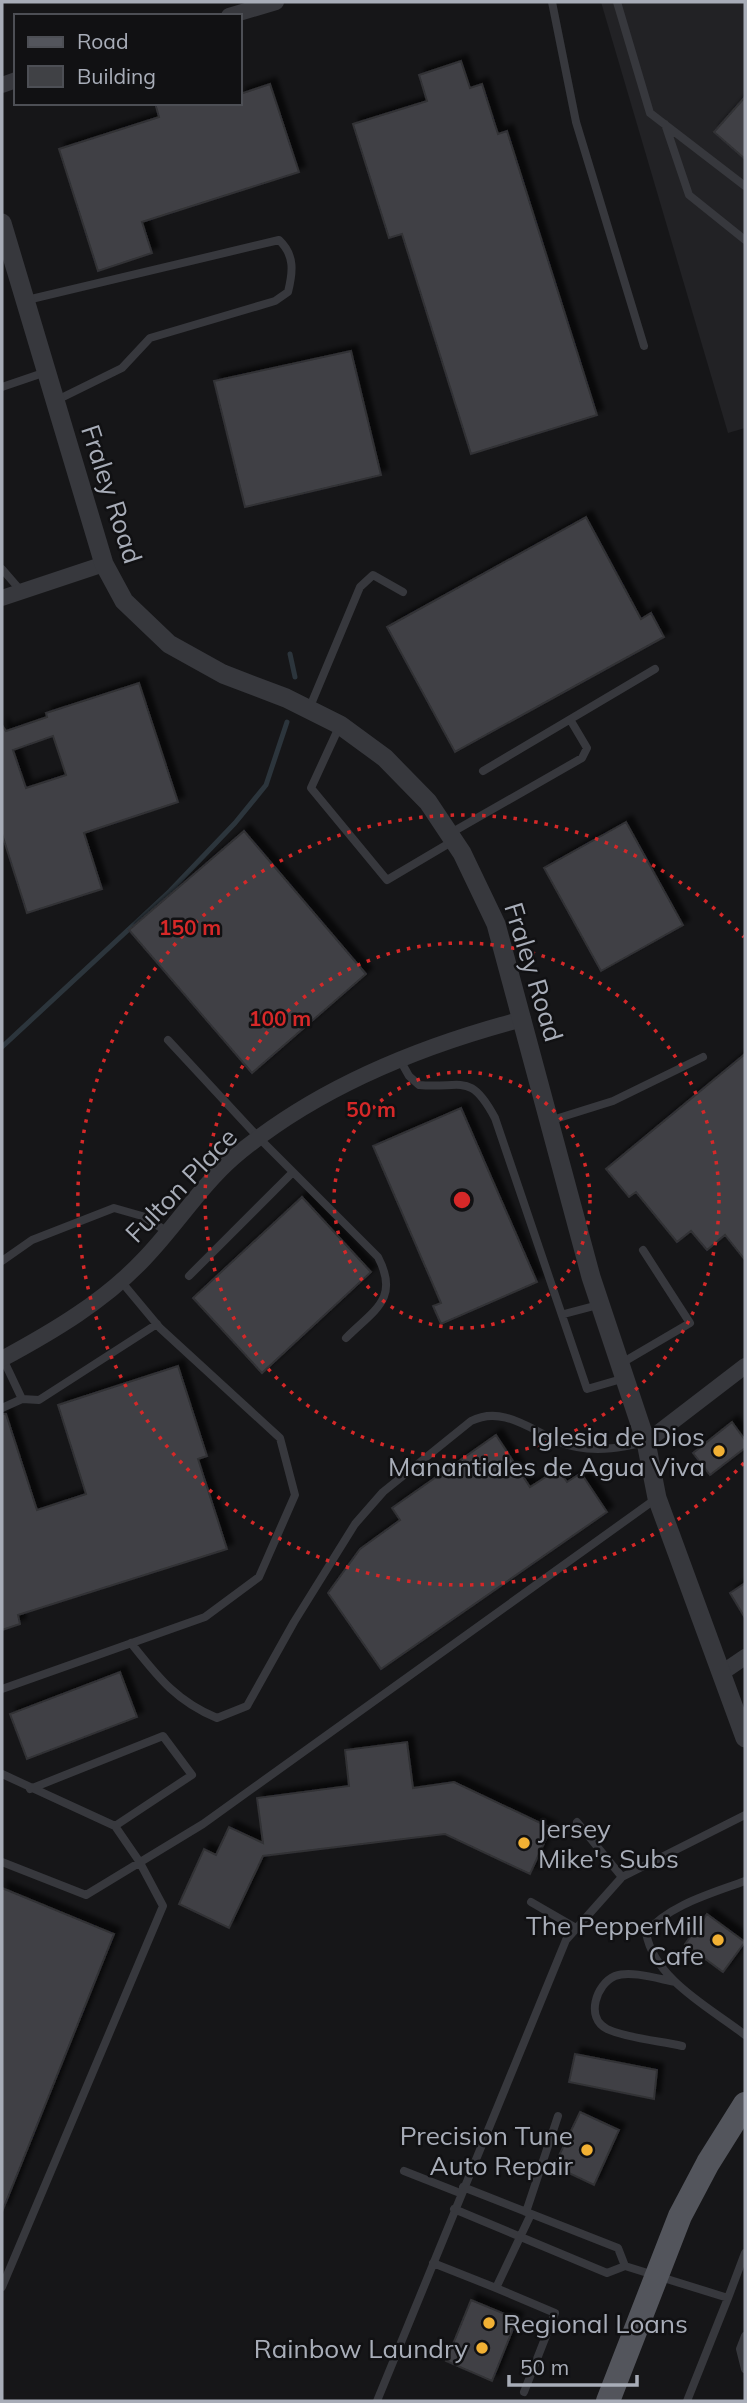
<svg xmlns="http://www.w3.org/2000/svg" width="747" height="2403" viewBox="0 0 747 2403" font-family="Mulish,sans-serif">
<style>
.built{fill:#222225}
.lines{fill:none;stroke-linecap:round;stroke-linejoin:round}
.stream{stroke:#2c353c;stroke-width:5}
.building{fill:#404145;stroke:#303034;stroke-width:2;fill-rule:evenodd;filter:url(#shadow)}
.service{stroke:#37383d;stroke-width:8}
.minor{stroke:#37383d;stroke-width:16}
.tertiary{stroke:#37383d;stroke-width:19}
.primary{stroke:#53555c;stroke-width:24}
.ring{fill:none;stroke:#d62828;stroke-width:3.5;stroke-dasharray:3.5 7}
.poi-dot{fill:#f2b134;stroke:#111113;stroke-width:2.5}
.labels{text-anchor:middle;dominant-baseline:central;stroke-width:5;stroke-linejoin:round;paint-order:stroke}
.street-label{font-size:26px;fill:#a8adb8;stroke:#111113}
.poi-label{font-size:26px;fill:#a8adb8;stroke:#111113;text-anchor:end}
.centre{fill:#d62828;stroke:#111113;stroke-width:3.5}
.ring-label{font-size:21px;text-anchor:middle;font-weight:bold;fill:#d62828;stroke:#111113;stroke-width:5;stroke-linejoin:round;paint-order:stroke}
</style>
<defs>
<filter id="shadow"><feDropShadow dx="6" dy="-6" stdDeviation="2" flood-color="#0009"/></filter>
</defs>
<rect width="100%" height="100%" fill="#161618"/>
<path class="built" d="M601 2H745V428L728 433Z"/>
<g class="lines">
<path class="stream" d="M290 654 295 677
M2 1047 170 891 235 823 266 785 287 722"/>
</g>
<path class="building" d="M461 61 470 88 482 84 498 134 507 131 597 415 471 454 402 234 389 238 353 124 427 101 419 75Z
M270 84 299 172 142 222 152 253 98 271 59 149 159 117 155 103H240V94Z
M745 97V159L714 132Z
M351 351 381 475 245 507 214 381Z
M586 517 641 619 651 613 664 637 455 752 387 627Z
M139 683 178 802 84 833 102 889 27 913 2 834V725L6 731 47 717 46 713ZM53 736 66 775 26 788 13 750Z
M626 822 683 925 601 971 544 868Z
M244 831 366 974 252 1073 129 930Z
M745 1054V1260L725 1235 707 1250 691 1231 677 1242 636 1192 629 1197 606 1169Z
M461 1108 537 1282 441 1324 433 1306 441 1303 373 1146Z
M302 1197 371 1272 262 1373 193 1298Z
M178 1366 207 1456 198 1459 227 1549 18 1615 20 1624 2 1630V1414H6L37 1510 86 1494 58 1405Z
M732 1422 745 1440V1448L710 1475 693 1453Z
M496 1435 530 1487 558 1469 567 1482 581 1473 607 1512 381 1669 328 1593 360 1549 400 1520 392 1508Z
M745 1583V1618L730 1593Z
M120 1672 137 1717 27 1759 10 1714Z
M407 1742 413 1788 454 1782 551 1828 530 1874 445 1834 263 1856 229 1928 179 1904 204 1849 216 1855 229 1827 263 1843 257 1798 349 1786 345 1750Z
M2 1888 114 1934 2 2212Z
M707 1914 745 1942 723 1972 685 1944Z
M575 2054 657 2070 654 2099 569 2082Z
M580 2112 619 2130 594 2185 554 2166Z
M471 2300 517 2319 492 2381 446 2361Z"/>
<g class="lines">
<path class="service" d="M552 2 576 122 644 346
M617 2 650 113 745 186
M665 124 689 195 745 240
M27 300 279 240C295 255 293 272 288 292L275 301 150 338 122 368 55 401
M2 387 46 372
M2 569 22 592
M309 709 360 587 373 575 403 592
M340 725 311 788 387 880 453 841
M483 771 655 669
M449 834 582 758 587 748 571 721
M168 1040 259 1138 378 1257C400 1299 374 1310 346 1338
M400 1060 409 1076 419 1085C462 1089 470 1071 495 1118L587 1389 625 1378
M549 1121 613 1101 703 1057
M2 1261 32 1240 114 1208 142 1216 168 1232
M189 1276 293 1172
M564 1314 598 1305
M3 1359 22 1399 39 1400 157 1324
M620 1364 690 1323 643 1250
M2 1408 22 1399
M131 1643C158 1677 176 1701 217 1718L247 1706 294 1622 355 1524 383 1492 471 1421C509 1402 541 1441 577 1447 601 1452 623 1447 646 1442
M2 1689 205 1617 259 1577 295 1495 280 1438 160 1328 120 1280
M2 1774 115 1826 139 1861 163 1906 2 2287
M30 1789 163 1736 192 1775 115 1826
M577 1822 622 1877 745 1815
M2 1862 86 1895 203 1824 657 1498
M745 1881C713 1893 668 1905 646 1933 655 1980 709 2007 745 2035
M531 1902 576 1928
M675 1982C659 1979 631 1970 615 1976 596 1984 585 2018 607 2029 626 2038 660 2041 682 2046
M404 2171 460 2193
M463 2187 618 2248 625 2266
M454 2209 607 2273 625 2266 728 2298 745 2253
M526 2212 558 2116
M433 2263 496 2288 531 2214
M496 2288 555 2313 524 2392
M745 2336 740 2349 745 2369
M377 2401 566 1940 622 1877
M687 2401 728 2298"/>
<path class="minor" d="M229 16 276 2
M2 85 16 80
M2 598 104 564
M2 1359C52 1332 105 1301 145 1258 175 1227 200 1187 233 1158 315 1088 420 1046 523 1019
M646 1442 745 1366
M723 1672 745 1657"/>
<path class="tertiary" d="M2 223 104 564 124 601 169 644 223 674 286 698 340 725 385 758 428 802 462 853 496 924 591 1277 646 1442 657 1498 745 1738"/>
<path class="primary" d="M608 2401 680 2216 708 2163 745 2104"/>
</g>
<g class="ring">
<circle cx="462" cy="1200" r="128"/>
<circle cx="462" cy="1200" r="257"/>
<path d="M744 1463A385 385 0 1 1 744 937"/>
</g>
<g class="poi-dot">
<circle cx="719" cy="1451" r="7"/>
<circle cx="524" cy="1843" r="7"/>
<circle cx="718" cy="1940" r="7"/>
<circle cx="587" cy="2150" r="7"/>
<circle cx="489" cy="2323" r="7"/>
<circle cx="482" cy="2348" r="7"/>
</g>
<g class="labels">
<g class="street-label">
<text transform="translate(112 494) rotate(72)">Fraley Road</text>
<text transform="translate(534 972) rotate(73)">Fraley Road</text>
<text transform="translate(181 1185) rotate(-46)">Fulton Place</text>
</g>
<g class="poi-label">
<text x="705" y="1436">Iglesia de Dios<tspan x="705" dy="30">Manantiales de Agua Viva</tspan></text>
<text x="538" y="1828" text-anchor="start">Jersey<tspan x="538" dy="30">Mike's Subs</tspan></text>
<text x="704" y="1925">The PepperMill<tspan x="704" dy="30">Cafe</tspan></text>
<text x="573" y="2135">Precision Tune<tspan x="573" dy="30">Auto Repair</tspan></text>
<text x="503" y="2323" text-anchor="start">Regional Loans</text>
<text x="468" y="2348">Rainbow Laundry</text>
</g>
</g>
<circle cx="462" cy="1200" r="10" class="centre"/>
<g class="ring-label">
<text x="190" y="935">150 m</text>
<text x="280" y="1026">100 m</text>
<text x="371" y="1117">50 m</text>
</g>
<rect width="747" height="2403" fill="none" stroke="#a8adb8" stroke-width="7"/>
<rect x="14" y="14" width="228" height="91" fill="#111113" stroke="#4d4f55" stroke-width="2"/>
<rect x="28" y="37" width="35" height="10" fill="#53555c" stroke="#4d4f55" stroke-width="2"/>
<text x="77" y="49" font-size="21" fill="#a8adb8">Road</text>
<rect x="28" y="66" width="35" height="21" fill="#404145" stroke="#4d4f55" stroke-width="2"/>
<text x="77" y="84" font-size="21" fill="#a8adb8">Building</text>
<path d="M509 2375v10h128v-10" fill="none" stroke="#a8adb8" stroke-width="3.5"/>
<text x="520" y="2375" font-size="21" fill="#a8adb8" stroke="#111113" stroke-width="5" paint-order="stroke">50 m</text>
</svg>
